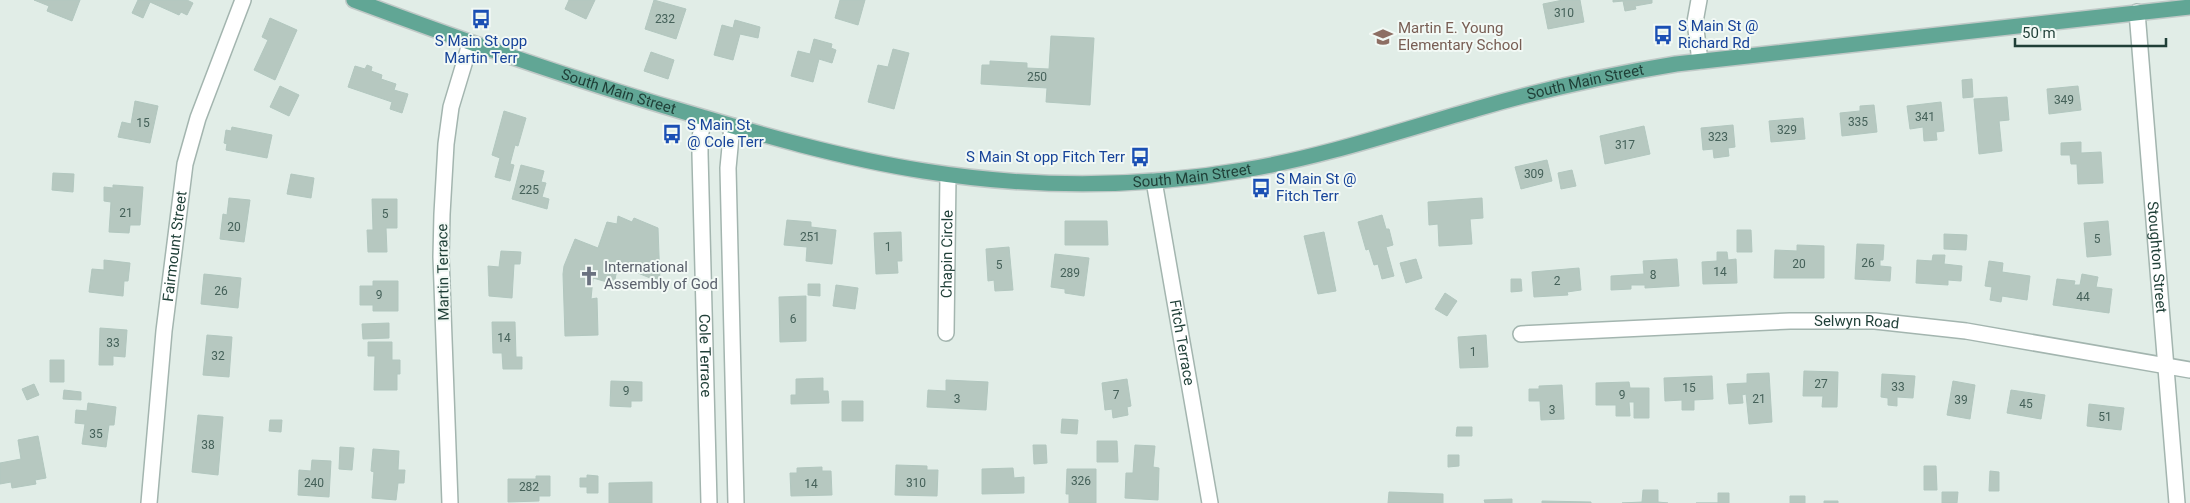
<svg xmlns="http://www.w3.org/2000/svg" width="2190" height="503" viewBox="0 0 2190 503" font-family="Roboto,sans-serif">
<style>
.building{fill:#b6c8c0;stroke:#b2c7bf}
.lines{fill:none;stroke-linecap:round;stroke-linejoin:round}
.minor-casing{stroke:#a3b5af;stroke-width:18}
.tertiary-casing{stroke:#a3b5af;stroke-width:18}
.primary-casing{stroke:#c0c9c7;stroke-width:18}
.minor{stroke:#fff;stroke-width:15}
.tertiary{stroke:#fff;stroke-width:15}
.primary{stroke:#61a695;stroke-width:15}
.labels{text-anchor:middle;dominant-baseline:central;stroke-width:4;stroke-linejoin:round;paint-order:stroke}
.number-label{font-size:12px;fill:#456159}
.transit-label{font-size:15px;fill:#164399;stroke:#f2f9f5;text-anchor:start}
.education-label{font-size:15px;fill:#785e54;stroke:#f2f9f5;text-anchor:start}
.street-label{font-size:15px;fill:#1f3f37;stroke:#f2f9f5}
.worship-label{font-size:15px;fill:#5b616d;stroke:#f2f9f5;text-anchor:start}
</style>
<rect width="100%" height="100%" fill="#e1ede7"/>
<path class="building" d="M34 0H80L72 21 47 11 49 6Z
M138 0H187L193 3 187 15 181 12 179 15 150 2 143 18 132 13Z
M569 0H595L586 19 565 9Z
M654 0 686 9 676 39 645 29Z
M840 0H865L858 25 835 18Z
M1563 0H1580L1584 22 1548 29 1543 4Z
M1613 0H1652V3L1635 6 1636 9 1625 11 1623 1 1613 2Z
M270 18 297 30 275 80 254 70 268 40 262 37Z
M735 20 760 27 758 38 740 34 733 60 714 55 722 25 733 28Z
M1051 36 1094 38 1090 105 1046 102 1047 88 981 84 982 65H990V61L1027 63V68L1049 69Z
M814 39 832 44 831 48 836 50 832 63 819 59 813 82 791 76 798 51 810 54Z
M893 49 909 53 894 109 868 102 878 65 888 67Z
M651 52 674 60 668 79 644 71Z
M367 65 372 67 371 71 382 75 381 79 396 84 394 90 408 94 402 113 390 109 392 102 348 87 355 66 365 69Z
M1972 79 1973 97 1963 98 1962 80Z
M280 86 299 95 289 116 270 107Z
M2078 86 2081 110 2049 114 2047 89Z
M2007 97 2009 120 1999 121 2002 151 1979 154 1974 99Z
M135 101 158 106 150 143 118 137 122 122 131 124Z
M1941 102 1944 131 1936 132 1937 140 1924 141 1923 127 1910 129 1907 106Z
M1874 105 1877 132 1842 136 1840 113 1860 111V106Z
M504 111 526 118 518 146 515 145 510 164 514 165 510 181 495 177 500 158 492 155Z
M1803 118 1805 139 1771 142 1769 121Z
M1733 125 1735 147 1728 148 1729 156 1714 158 1713 149 1703 150 1701 128Z
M1644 126 1650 154 1605 164 1600 136Z
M232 127 272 135 267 158 226 150 227 144 224 143 226 130 231 131Z
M2081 142V153L2101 152 2103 183 2078 184 2077 164H2071L2070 155H2061V143Z
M1547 160 1552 181 1521 189 1515 167Z
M521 165 544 171 541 182 546 183 542 197 549 199 547 209 512 199Z
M1572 170 1576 186 1561 189 1558 173Z
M53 173 74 174 73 192 52 190Z
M291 174 314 178 311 198 287 194Z
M113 185 143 187 140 225H130L129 233 109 232 111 202 104 201V187L113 188Z
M229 198 250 200 244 242 220 239 223 214 227 215Z
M1482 198 1483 218 1470 219 1472 244 1439 246 1438 224 1429 225 1428 202Z
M372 199H397V228H386L387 252H368L367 230H373Z
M1382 215 1386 229H1389L1393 245 1386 247 1394 276 1382 279 1378 264 1374 265 1369 249 1366 250 1358 222Z
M618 216 632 222 634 218 658 228 660 282 618 265 614 284 593 278 591 299 597 298 598 335 565 336 563 274 564 266 575 239 598 248 607 222 617 224Z
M787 220 811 222V227L836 230 832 264 806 261 807 247 784 245Z
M1065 221H1107L1108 245H1065Z
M2108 221 2111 255 2087 257 2084 223Z
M1737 230H1751L1752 252H1737Z
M901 232 902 261H897L898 273 876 274 874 233Z
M1324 232 1336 291 1318 294 1304 236Z
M1944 234 1967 235 1966 250 1944 249Z
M1857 244 1884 245 1883 260H1880V266L1891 267 1890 281 1855 279Z
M1797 245 1824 246V278H1774L1775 250 1797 251Z
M1009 247 1013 290 995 291 994 280 988 281 986 249Z
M501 251 521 252 520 264H514L512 298 489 296 488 266 499 267Z
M1717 252H1727L1728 260 1736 259 1737 283 1703 284 1702 262 1717 261Z
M1055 254 1089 258 1084 296 1065 293V289L1051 287Z
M1933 255H1945L1944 264 1962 266 1961 281 1948 280V285L1916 283 1917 260 1932 261Z
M1416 259 1422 278 1406 283 1400 263Z
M1677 259 1679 286 1645 288V285H1631V289L1611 290V276L1644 274 1643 261Z
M104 260 130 263 128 281H124L123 296 89 292 92 269 104 270Z
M1989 261 2003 263 2002 272 2030 276 2027 300 2002 296 2001 302 1990 300 1992 287 1985 286Z
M1579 268 1581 290 1567 292 1568 295 1534 297 1532 272Z
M204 274 241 278 238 308 201 304Z
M2082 274 2098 277 2096 287 2112 289 2109 313 2053 305 2057 279 2075 281 2074 285H2080Z
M1511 279H1521L1522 291 1511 292Z
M373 281H398V311H373V305H360V286H373Z
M808 284H820V296L808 295Z
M836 285 858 288 855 309 833 306Z
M1445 293 1457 301 1447 316 1435 309Z
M806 296V341L780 342 779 297Z
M492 322H515L516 357H522V369H503L502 353H493Z
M389 323V338L363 339 362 324Z
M100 328 127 330 125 357 113 356V365H99Z
M207 335 232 337 229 377 203 375Z
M1486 335 1488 367 1460 368 1458 337Z
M368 342H392V360H400V374H397V390H374L375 356H368Z
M50 360H64V382H50Z
M1804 371 1838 372 1837 407H1822L1823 396H1803Z
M1769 373 1772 422 1749 424 1746 394 1742 395 1743 403 1729 404 1727 384 1747 383V374Z
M1882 374 1915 376 1913 398 1897 397V406L1888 405V398L1881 397Z
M1712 376 1713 399 1694 400V410H1682V400L1665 401 1664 378Z
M823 378V391H828L829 403 791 404V395H796V379Z
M1127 379 1131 406 1127 407 1128 415 1113 418 1112 409 1105 410 1102 383Z
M946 380 988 382 986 410 927 407 928 390 946 391Z
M611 381 642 382V401H631V407L610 406Z
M1953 381 1975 385 1970 419 1947 415Z
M1629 382 1630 388H1649V418H1634V402H1629L1630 416H1616V405H1596V383Z
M34 384 39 395 27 400 22 389Z
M1562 385 1564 419 1541 420 1540 401H1529V389H1539V386Z
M64 390 81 392V400L63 399Z
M2011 390 2045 395 2041 419 2007 413Z
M842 401H863V421H842Z
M88 403 116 407 114 425H109L106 447 82 444 85 424 75 423 76 410 87 411Z
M2089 404 2124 408 2121 430 2087 426Z
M198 415 223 417 218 475 192 472Z
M1062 419 1078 420 1077 434 1061 433Z
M270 420H282L281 432 269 431Z
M1457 427H1472V436H1456Z
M38 436 46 478 35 480 36 484 12 488 11 482 0 484V463L21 459 18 440Z
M1097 441H1117L1118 462H1097Z
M1033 445H1046L1047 463 1034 464Z
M1135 445 1155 446 1153 467 1159 468 1158 500 1125 498 1126 473H1133Z
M340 447 354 448 352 470 339 469Z
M373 449 399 451 398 470H405L404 483H398L396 500 372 498 374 472 371 471Z
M1448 455H1459V466L1448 467Z
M312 460 331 461 329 497 298 495 299 470 311 471Z
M896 465 927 466V470H938L937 496 895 495Z
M1924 466H1936L1937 490H1924Z
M822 467V471H831L832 495 791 496 790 473H797V468Z
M1013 468 1014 478 1024 477V493L982 494V469Z
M1067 469H1096V503H1069V494H1066Z
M1990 471 1999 472V491H1989Z
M587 475 598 476V493H587V487H580V478H587Z
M536 476H550V496H539V501L508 502V479H536Z
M652 482V503H609V483Z
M1643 490H1658V502L1668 503H1622L1642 502Z
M1389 492 1443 494V503H1388Z
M1942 492H1958L1957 503H1942Z
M1718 493H1729V503H1696H1718Z
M1790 496H1805V503H1790Z
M1512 499V503H1485L1484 500Z
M1542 501 1591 502V503H1542Z
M1824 501H1838V503H1824Z"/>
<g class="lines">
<defs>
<g id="minor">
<path d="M1699 0 1695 22 1700 61"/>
<path id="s1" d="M704 118 700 137V154L709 503"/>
<path d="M732 126 728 168 736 503"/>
<path id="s2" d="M1154 181 1210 503"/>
<path id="s3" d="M946 333 948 175"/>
<path id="s4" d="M1521 334 1790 321H1875L1966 331 2190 370"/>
<path id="s5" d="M149 503 164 331 185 164 198 118 243 0"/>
<path d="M450 503 441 257 442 214 446 144 451 107 470 44"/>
</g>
<g id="tertiary">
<path id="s6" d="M2137 12 2177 503"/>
</g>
<g id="primary">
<path id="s7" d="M354 0C461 40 569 78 678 110 759 134 841 158 924 171 1030 188 1139 188 1244 170 1323 157 1399 131 1476 109 1541 90 1608 75 1676 64L2190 7"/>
</g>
</defs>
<use href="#minor" class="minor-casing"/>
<use href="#tertiary" class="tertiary-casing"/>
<use href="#primary" class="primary-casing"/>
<use href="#minor" class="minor"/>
<use href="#tertiary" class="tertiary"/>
<use href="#primary" class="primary"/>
</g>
<defs>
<symbol id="bus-bare" viewBox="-9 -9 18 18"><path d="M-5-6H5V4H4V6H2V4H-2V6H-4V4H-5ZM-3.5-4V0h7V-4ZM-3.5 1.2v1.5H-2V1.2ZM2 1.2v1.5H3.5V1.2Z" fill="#1a4fb4" stroke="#f2f9f5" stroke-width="2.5" paint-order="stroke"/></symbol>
<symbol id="school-bare" viewBox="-9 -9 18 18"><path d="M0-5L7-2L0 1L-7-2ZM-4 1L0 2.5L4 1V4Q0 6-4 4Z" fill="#8d6e63" stroke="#f2f9f5" stroke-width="2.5" paint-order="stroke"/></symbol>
<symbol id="church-bare" viewBox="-9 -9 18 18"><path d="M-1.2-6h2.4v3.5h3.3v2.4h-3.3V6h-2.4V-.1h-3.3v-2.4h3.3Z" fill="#6b7280" stroke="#f2f9f5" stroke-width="2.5" paint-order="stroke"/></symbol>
</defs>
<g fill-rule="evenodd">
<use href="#bus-bare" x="467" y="5" width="28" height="28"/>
<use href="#bus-bare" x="1649" y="21" width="28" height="28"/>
<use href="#school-bare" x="1369" y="23" width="28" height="28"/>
<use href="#bus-bare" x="658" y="120" width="28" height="28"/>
<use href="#bus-bare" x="1126" y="143" width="28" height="28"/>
<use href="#bus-bare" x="1247" y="174" width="28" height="28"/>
<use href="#church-bare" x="575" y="262" width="28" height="28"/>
</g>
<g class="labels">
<g class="number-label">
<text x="1564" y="13">310</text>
<text x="665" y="19">232</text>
<text x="1037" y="77">250</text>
<text x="2064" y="100">349</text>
<text x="1925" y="117">341</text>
<text x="1858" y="122">335</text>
<text x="143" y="123">15</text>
<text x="1787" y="130">329</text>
<text x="1718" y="137">323</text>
<text x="1625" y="145">317</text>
<text x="1534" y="174">309</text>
<text x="529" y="190">225</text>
<text x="126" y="213">21</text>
<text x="385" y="214">5</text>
<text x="234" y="227">20</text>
<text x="810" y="237">251</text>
<text x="2097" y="239">5</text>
<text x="888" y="247">1</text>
<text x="1868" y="263">26</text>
<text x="1799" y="264">20</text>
<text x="999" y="265">5</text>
<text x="1720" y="272">14</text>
<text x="1070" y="273">289</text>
<text x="1653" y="275">8</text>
<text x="1557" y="281">2</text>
<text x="221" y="291">26</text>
<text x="379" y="295">9</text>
<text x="2083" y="297">44</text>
<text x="793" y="319">6</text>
<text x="504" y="338">14</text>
<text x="113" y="343">33</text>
<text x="1473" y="352">1</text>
<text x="218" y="356">32</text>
<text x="1821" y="384">27</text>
<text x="1898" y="387">33</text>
<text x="1689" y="388">15</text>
<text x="626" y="391">9</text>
<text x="1116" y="395">7</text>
<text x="1622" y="395">9</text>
<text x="957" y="399">3</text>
<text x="1759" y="399">21</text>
<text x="1961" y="400">39</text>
<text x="2026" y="404">45</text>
<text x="1552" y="410">3</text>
<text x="2105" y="417">51</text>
<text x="96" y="434">35</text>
<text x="208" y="445">38</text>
<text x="1081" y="481">326</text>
<text x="314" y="483">240</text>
<text x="916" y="483">310</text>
<text x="811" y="484">14</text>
<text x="529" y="487">282</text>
</g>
<g class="transit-label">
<text x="1678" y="26">S Main St @<tspan x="1678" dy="17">Richard Rd</tspan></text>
<text x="481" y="41" text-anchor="middle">S Main St opp<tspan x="481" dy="17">Martin Terr</tspan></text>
<text x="687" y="125">S Main St<tspan x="687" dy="17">@ Cole Terr</tspan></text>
<text x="1125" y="157" text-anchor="end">S Main St opp Fitch Terr</text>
<text x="1276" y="179">S Main St @<tspan x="1276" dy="17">Fitch Terr</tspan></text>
</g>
<g class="education-label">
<text x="1398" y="28">Martin E. Young<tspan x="1398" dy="17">Elementary School</tspan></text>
</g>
<g class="street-label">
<text stroke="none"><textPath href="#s7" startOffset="1270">South Main Street</textPath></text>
<text stroke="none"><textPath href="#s7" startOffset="280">South Main Street</textPath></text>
<text stroke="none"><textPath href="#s7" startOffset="865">South Main Street</textPath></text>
<text stroke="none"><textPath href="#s5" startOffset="258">Fairmount Street</textPath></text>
<text stroke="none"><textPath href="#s3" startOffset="79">Chapin Circle</textPath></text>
<text stroke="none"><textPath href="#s6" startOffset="246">Stoughton Street</textPath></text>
<text transform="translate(443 272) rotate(-91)">Martin Terrace</text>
<text stroke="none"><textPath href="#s4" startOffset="336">Selwyn Road</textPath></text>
<text stroke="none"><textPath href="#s2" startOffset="164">Fitch Terrace</textPath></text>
<text stroke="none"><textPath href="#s1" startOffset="238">Cole Terrace</textPath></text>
</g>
<g class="worship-label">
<text x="604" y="267">International<tspan x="604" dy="17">Assembly of God</tspan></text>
</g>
</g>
<path d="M2015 38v8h151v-8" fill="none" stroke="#1f3f37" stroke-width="2.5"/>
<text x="2022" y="38" font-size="15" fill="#1f3f37" stroke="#f2f9f5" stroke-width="4" paint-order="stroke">50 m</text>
</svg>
